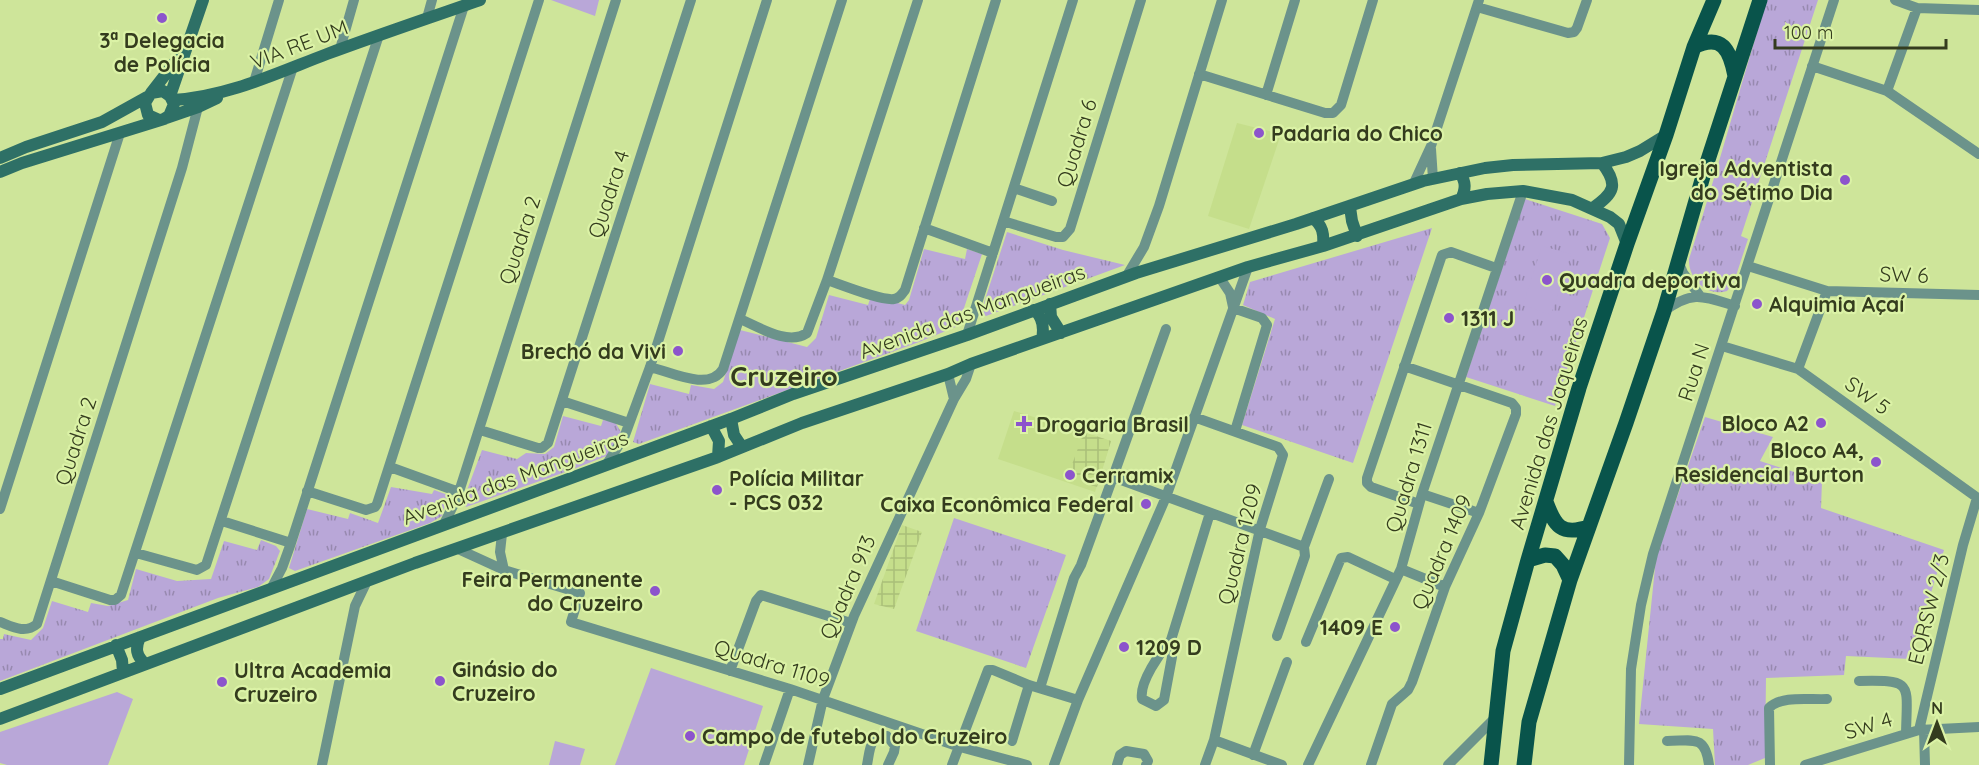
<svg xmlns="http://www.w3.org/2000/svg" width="1979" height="765" viewBox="0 0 1979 765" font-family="Quicksand,sans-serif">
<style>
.built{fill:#c5de8b}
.industrial{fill:url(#industrial-grid)}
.grass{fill:url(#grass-tufts)}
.green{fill:#b9a7d8}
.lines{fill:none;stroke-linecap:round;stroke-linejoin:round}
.street{stroke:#6b938b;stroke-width:10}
.secondary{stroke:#2e7066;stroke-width:12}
.primary{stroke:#09544b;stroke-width:15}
.poi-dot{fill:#8c54cc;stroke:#dbf2a6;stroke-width:2}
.labels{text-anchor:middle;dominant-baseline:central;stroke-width:4.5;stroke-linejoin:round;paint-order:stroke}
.poi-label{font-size:21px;font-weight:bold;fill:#343c1e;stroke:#dbf2a6;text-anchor:start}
.street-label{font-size:21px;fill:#343c1e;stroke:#dbf2a6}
.district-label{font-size:27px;font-weight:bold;fill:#343c1e;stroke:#dbf2a6}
</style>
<defs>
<pattern id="industrial-grid" width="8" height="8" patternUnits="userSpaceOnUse" patternTransform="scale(1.5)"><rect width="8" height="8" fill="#c5de8b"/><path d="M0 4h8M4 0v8" fill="none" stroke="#aabf78"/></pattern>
<pattern id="grass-tufts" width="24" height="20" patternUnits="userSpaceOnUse" patternTransform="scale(1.5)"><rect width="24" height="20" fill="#b9a7d8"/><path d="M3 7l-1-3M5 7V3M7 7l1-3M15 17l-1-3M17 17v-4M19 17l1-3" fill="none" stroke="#9789af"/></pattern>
</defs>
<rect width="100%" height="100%" fill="#cee59a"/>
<path class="built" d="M1237 123 1281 134 1249 229 1208 216Z
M1014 411 1111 441 1095 492 998 459Z"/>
<path class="industrial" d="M1084 432 1111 441 1097 487 1067 478Z
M902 525 922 532 894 609 874 604Z"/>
<path class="grass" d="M1767 0H1818L1741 236 1748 239 1734 282 1727 291C1707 297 1688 279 1689 259 1717 173 1740 86 1767 0Z
M1525 199 1602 224 1610 238 1555 406 1466 377Z
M1432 228 1353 463 1242 425 1275 319 1243 305 1250 282Z
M1007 232 1063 250 1125 265 986 316 981 312Z
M924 249 965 259 967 249 982 254 958 326 919 342 639 444 633 442 650 384 689 394 691 385 714 389 723 382 740 330 807 347 816 338 829 295 868 305 871 296 905 305 909 300Z
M563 416 601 426 603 420 615 422 621 432 609 455 571 470 466 507 463 501 482 450 517 459 526 453 545 454 554 447Z
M1705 417 1773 437 1760 461 1822 481 1821 508 1944 550 1911 659 1846 656 1844 675 1766 678 1765 758 1748 765H1715L1713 729 1639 724 1656 558Z
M391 487 432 494 434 490 448 495 442 516 430 523 295 571 289 568 307 509 348 519 350 513 378 523Z
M954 518 1066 555 1026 668 916 631Z
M261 540 276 546 280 551 269 579 258 587 218 598 0 681V639H3L4 634 31 640 43 628 52 601 88 612 91 603 108 606 128 600 136 569 177 581 211 579 224 541 257 550Z"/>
<path class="green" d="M551 0H599L595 16Z
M1542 246 1571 254 1551 315 1523 305Z
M651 668 763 706 744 765H615Z
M117 692 133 699 108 765H7L0 763V732Z
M555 741 585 749 580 765H549Z"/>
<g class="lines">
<path class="street" d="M1895 0 1917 8 1979 10
M1477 7 1568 33 1574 32 1577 28 1587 0
M427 18 432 0
M340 49 354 0
M1812 66 1887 91 1979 154
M1199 74 1325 113H1333L1341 105 1373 0
M254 82 279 0
M1887 91 1917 8
M1266 95 1295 0
M1431 149 1433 179
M1413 185 1431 146 1479 0
M1014 188 1052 201
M1003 221 1056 237H1063L1070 229 1141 0
M924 228 993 253
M1678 261 1683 273 1700 296
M1748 266 1827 291 1798 369
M1126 277 1144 247 1159 206 1222 0
M1220 278 1230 293 1233 307
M827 280C842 285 881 301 894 299 900 298 902 294 905 290L996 0
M1827 291 1979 295
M1233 308 1262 318 1267 325 1235 431
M1664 311C1693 290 1703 296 1735 306
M740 319C759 327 788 346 807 333L827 280 918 0
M1166 329 1113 477 1304 547 1305 556 1277 636
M967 335 1073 0
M1722 346 1798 369 1979 499
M650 367C671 372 709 392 723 369L842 0
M948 374 954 399
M562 401 629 423
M1194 417 1278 447 1283 455 1260 529 1214 740 1205 765
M480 430 538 448H542L548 443 691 0
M607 464 625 435 650 367 767 0
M390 467 459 492
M307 491 366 510 375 507 377 504 539 0
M1422 494 1479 513
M1419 504 1371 487 1367 483V478L1442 255 1451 252 1496 268
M0 509 120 133
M222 521 291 543
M444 524 457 498 616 0
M502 534 500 552 504 570
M1304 547 1329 479
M458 549 504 570 580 593 571 622 790 689 960 747 1027 765
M136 553 197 570 206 565 379 35
M1401 569 1445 587
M51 581 110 600H115L121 595 293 67
M272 587 282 568 291 543 464 6
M0 622C13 627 25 634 37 624L182 168 198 107
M1171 640C1160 653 1139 682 1142 699L1156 706 1164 700 1172 657 1171 640 1210 513
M1306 642 1341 558 1348 557 1395 579
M730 671 756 601 761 595 851 623
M1859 681C1914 680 1907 682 1906 734
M1040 688 1074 578 1081 565 1113 477
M1919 730 1963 545 1977 498
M1924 730 1925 765
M1214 740 1282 765
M1012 741 1029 685
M1667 741C1693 741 1705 734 1709 765
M1253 755 1287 662
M322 765 355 606 367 581
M764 765 790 689
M808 765 823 699 854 616 954 399 966 379 971 364
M867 765C870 750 869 735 887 736L895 746 894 752 888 765
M952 765 988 670H993L1029 685 1078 700
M1054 765 1078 700 1166 497 1248 267
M1117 765 1120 755 1126 751 1144 754 1148 761 1146 765
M1308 765 1401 569 1422 494 1523 191
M1371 765 1392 704 1408 690 1412 682 1445 587 1479 513 1516 414V408L1512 403 1404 366
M1448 765 1496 717
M1629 765 1631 669 1641 605 1653 554 1834 0
M1770 765 1769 708C1781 695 1810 700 1827 699
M1805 765 1919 730 1979 727"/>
<path class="secondary" d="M151 93 179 57
M170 96 203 0
M173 100C227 97 277 73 327 54 378 35 429 18 480 0
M166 118 198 107 217 98
M0 158 26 147 102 122 147 97
M0 172 22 163 164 119 169 116 174 104 170 96 163 91 151 93 145 103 148 115 159 120
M1460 173C1466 182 1466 189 1461 199
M1350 207 1352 221 1357 236
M1593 208C1614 193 1619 185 1602 163
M1313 218C1323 226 1324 234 1323 246
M1050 304 1051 317 1061 333
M1034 310C1043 317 1044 329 1042 339
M731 419 734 435 742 447
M711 426 719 441 718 457
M140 637C135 649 136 655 145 664
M116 645 122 660 123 672
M0 689 731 419 793 394 967 335 1136 273 1296 224 1423 181 1485 168 1513 165 1602 163 1626 157 1640 151 1666 135
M0 719 415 563 718 457 802 423 948 374 971 364 1248 267 1323 246 1461 199 1487 194 1523 191 1572 200 1610 217 1619 224 1627 244"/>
<path class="primary" d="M1694 47C1722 33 1730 50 1735 76
M1546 502C1555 526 1561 536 1589 527
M1528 560 1545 555 1555 556 1563 565 1570 580
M1491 765 1503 651 1528 560 1579 388 1627 244 1666 135 1694 47 1714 0
M1524 765 1529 722 1570 580 1626 423 1664 311 1706 166 1760 0"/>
</g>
<g class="poi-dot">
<circle cx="162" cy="18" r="6"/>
<circle cx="1259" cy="133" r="6"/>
<circle cx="1845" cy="180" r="6"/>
<circle cx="1547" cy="280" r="6"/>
<circle cx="1757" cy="304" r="6"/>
<circle cx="1449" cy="318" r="6"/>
<circle cx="678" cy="351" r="6"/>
<circle cx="1821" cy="423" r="6"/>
<path d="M1021 415h6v6h6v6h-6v6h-6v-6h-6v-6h6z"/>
<circle cx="1876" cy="462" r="6"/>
<circle cx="1070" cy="475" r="6"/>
<circle cx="717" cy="490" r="6"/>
<circle cx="1146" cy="504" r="6"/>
<circle cx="655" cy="591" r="6"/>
<circle cx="1395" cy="627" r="6"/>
<circle cx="1124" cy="647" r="6"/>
<circle cx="440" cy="681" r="6"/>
<circle cx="222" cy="682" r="6"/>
<circle cx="690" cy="736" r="6"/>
</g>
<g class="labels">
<g class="poi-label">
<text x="162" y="40" text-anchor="middle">3ª Delegacia<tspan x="162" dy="24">de Polícia</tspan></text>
<text x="1271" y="133">Padaria do Chico</text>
<text x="1833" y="168" text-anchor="end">Igreja Adventista<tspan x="1833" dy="24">do Sétimo Dia</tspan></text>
<text x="1559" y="280">Quadra deportiva</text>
<text x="1769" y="304">Alquimia Açaí</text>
<text x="1461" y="318">1311 J</text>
<text x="666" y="351" text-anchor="end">Brechó da Vivi</text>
<text x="1809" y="423" text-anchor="end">Bloco A2</text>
<text x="1036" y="424">Drogaria Brasil</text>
<text x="1864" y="450" text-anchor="end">Bloco A4,<tspan x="1864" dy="24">Residencial Burton</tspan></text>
<text x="1082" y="475">Cerramix</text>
<text x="729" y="478">Polícia Militar<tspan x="729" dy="24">- PCS 032</tspan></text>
<text x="1134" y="504" text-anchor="end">Caixa Econômica Federal</text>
<text x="643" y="579" text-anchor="end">Feira Permanente<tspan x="643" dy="24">do Cruzeiro</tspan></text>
<text x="1383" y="627" text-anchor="end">1409 E</text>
<text x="1136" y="647">1209 D</text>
<text x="452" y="669">Ginásio do<tspan x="452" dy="24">Cruzeiro</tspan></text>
<text x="234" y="670">Ultra Academia<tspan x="234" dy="24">Cruzeiro</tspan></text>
<text x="702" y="736">Campo de futebol do Cruzeiro</text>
</g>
<g class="street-label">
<text transform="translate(299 44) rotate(-21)">VIA RE UM</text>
<text transform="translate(1076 143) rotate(-73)">Quadra 6</text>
<text transform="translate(608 194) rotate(-72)">Quadra 4</text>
<text transform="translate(519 240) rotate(-72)">Quadra 2</text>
<text transform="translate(1904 274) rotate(2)">SW 6</text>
<text transform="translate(972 311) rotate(-20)">Avenida das Mangueiras</text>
<text transform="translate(1693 372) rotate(-72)">Rua N</text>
<text transform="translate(1868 395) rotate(36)">SW 5</text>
<text transform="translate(1548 423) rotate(-73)">Avenida das Jaqueiras</text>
<text transform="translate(75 441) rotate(-72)">Quadra 2</text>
<text transform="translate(515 477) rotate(-20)">Avenida das Mangueiras</text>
<text transform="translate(1408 477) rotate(-73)">Quadra 1311</text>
<text transform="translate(1239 544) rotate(-76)">Quadra 1209</text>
<text transform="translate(1441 552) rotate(-67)">Quadra 1409</text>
<text transform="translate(847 587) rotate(-67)">Quadra 913</text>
<text transform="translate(1928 609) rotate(-76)">EQRSW 2/3</text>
<text transform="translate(772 663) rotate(17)">Quadra 1109</text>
<text transform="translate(1868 725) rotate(-17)">SW 4</text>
</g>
<g class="district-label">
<text x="784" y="376">Cruzeiro</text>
</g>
</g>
<g transform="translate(1937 723)" stroke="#dbf2a6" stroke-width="4.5" paint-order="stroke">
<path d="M0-4.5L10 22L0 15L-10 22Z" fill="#343c1e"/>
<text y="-9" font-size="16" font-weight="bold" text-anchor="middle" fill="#343c1e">N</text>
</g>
<path d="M1775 39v9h171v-9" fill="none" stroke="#343c1e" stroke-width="3"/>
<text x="1784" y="39" font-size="18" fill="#343c1e" stroke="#dbf2a6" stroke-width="4.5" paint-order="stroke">100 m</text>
</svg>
